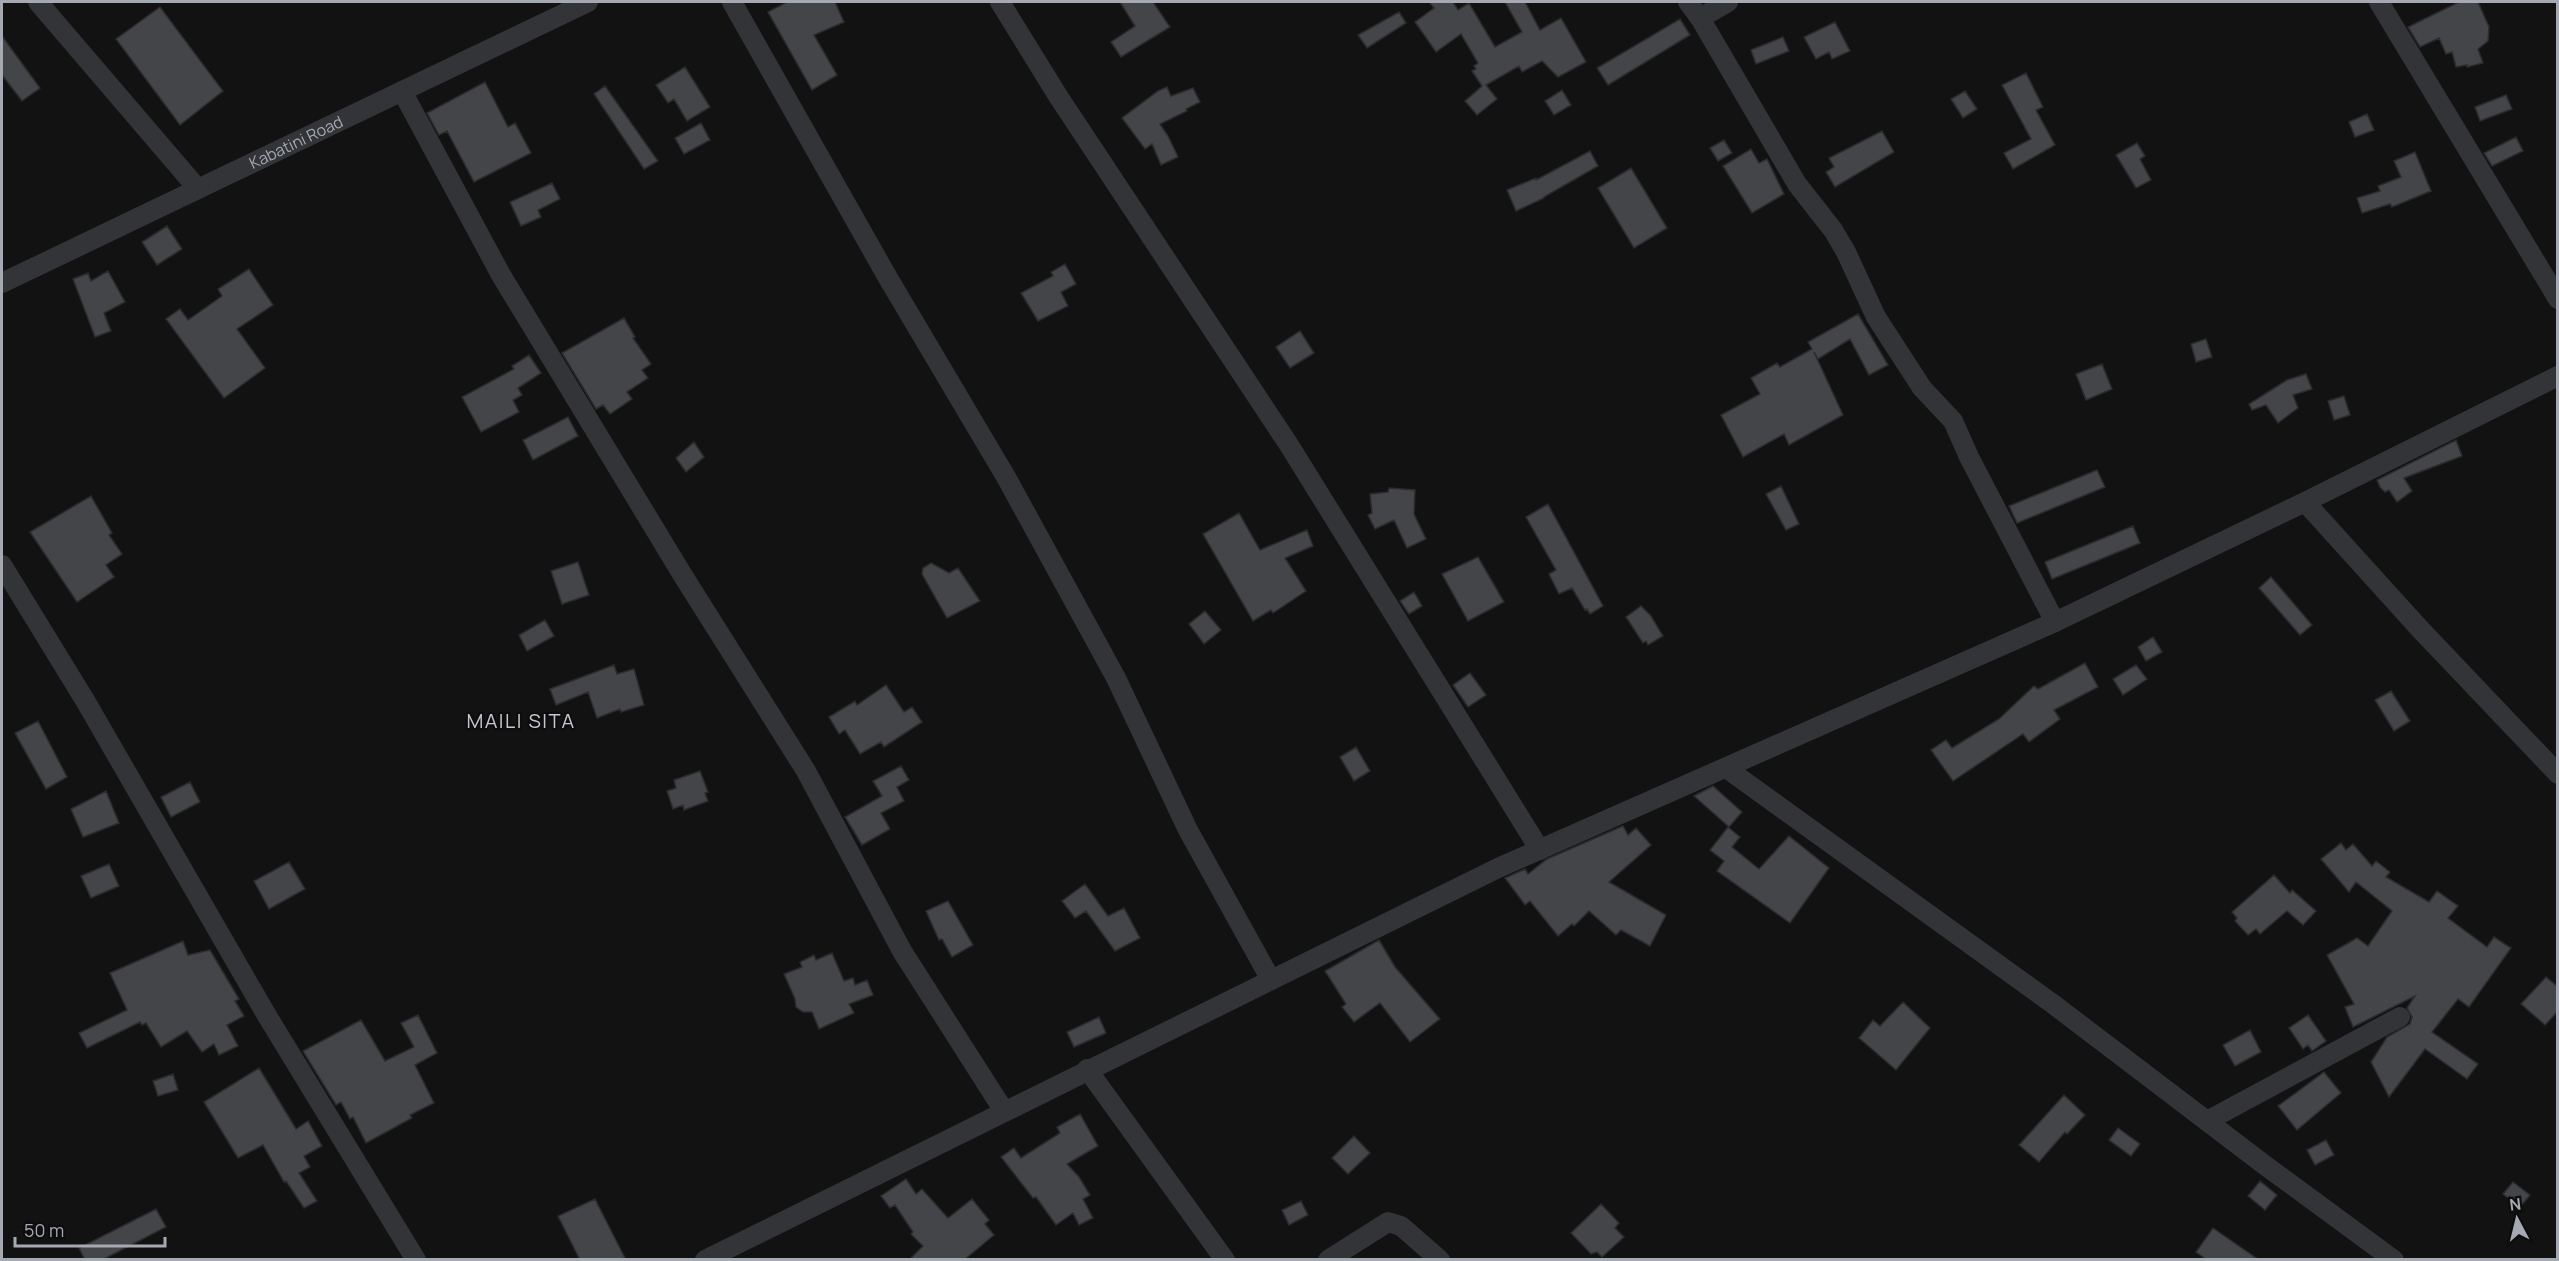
<svg xmlns="http://www.w3.org/2000/svg" width="2559" height="1261" viewBox="0 0 2559 1261" font-family="Manrope,sans-serif">
<style>
.building{fill:#444548;stroke:#2c2c2f;stroke-width:1.5}
.lines{fill:none;stroke-linecap:round;stroke-linejoin:round}
.street{stroke:#333438;stroke-width:20}
.labels{text-anchor:middle;dominant-baseline:central;stroke-width:4.5;stroke-linejoin:round;paint-order:stroke}
.street-label{font-size:16px;fill:#a5a9b2;stroke:#0d0d0e}
.quarter-label{font-size:20px;letter-spacing:1.5px;fill:#c5c8cf;stroke:#0d0d0e}
</style>
<rect width="100%" height="100%" fill="#121213"/>
<path class="building" d="M787 2H835L844 22 814 35 837 75 812 90 768 12Z
M1120 2H1153L1170 27 1121 57 1111 42 1135 26Z
M1429 2H1453L1458 10 1469 3 1495 47 1522 32 1505 2H1525L1540 30 1561 18 1586 62 1558 77 1542 61 1522 72 1519 66 1486 85 1497 99 1477 115 1465 101 1482 86 1472 71 1476 69 1474 66 1478 63 1461 34 1436 52 1415 22 1434 8Z
M2459 2H2478L2489 27 2488 41 2478 49 2483 63 2467 67V65L2456 67 2452 52 2446 54 2439 38 2420 47 2408 27Z
M160 7 223 91 180 125 116 39Z
M1399 12 1406 23 1367 48 1358 35Z
M1680 19 1690 35 1608 85 1597 68Z
M1835 22 1850 51 1832 59 1829 52 1816 59 1804 37Z
M2 36 40 88 22 101 2 75Z
M1783 37 1789 51 1756 64 1751 50Z
M685 67 710 107 687 121 674 99 668 103 656 85Z
M2026 73 2043 107 2036 110 2055 145 2013 169 2004 153 2031 139 2002 85Z
M485 82 508 127 515 123 531 153 474 182 447 131 439 135 427 113Z
M605 86 658 161 644 169 594 94Z
M1167 87 1171 96 1193 88 1200 102 1186 109 1187 111 1160 124 1168 136 1178 157 1161 165 1152 144 1145 149 1122 118 1158 91Z
M1562 90 1571 105 1554 115 1545 101Z
M1965 91 1977 109 1963 118 1951 99Z
M2506 95 2512 109 2480 121 2475 107Z
M2367 114 2374 130 2355 137 2349 122Z
M701 123 710 140 684 154 675 138Z
M1882 131 1894 152 1835 187 1826 172 1834 167 1829 158Z
M2516 137 2523 151 2492 166 2484 153Z
M1724 140 1732 153 1718 161 1710 148Z
M2137 143 2145 156 2140 159 2151 180 2136 188 2116 155Z
M1751 149 1759 163 1767 159 1784 194 1752 213 1723 166Z
M1590 151 1598 166 1544 197V198L1516 211 1507 190 1536 178V180Z
M2415 152 2431 191 2392 207 2390 204 2362 213 2357 198 2380 191 2378 186 2401 177 2394 161Z
M1631 168 1667 228 1634 248 1598 188Z
M552 183 560 199 538 210 541 217 521 226 510 202Z
M167 226 182 249 157 265 142 242Z
M1065 264 1076 284 1061 292 1068 306 1038 321 1021 293 1053 276 1051 272Z
M249 269 273 305 237 329 265 368 224 398 166 319 180 309 188 320 222 296 218 289Z
M108 271 125 302 104 313 111 331 95 337 73 279 88 273 91 281Z
M1858 314 1888 365 1869 375 1850 339 1818 359 1814 352 1843 415 1789 445 1784 434 1743 457 1721 415 1760 394 1751 378 1777 363 1780 367 1812 349 1808 342Z
M624 318 635 337 633 338 651 364 642 370 648 378 627 392 632 399 610 414 603 405 596 409 562 353Z
M1300 331 1314 353 1290 368 1276 347Z
M2206 339 2212 357 2196 362 2191 344Z
M529 355 541 373 518 388 522 395 513 400 519 412 481 432 462 397 514 369 512 366Z
M2102 364 2112 389 2086 400 2076 374Z
M2306 374 2312 389 2293 395 2298 408 2278 423 2266 405 2252 410 2249 404 2287 380Z
M2344 396 2350 415 2334 420 2328 401Z
M568 417 578 436 533 460 523 440Z
M2456 440 2462 456 2404 478 2412 491 2397 502 2389 490 2385 492 2380 487 2377 480Z
M694 442 704 457 686 472 676 458Z
M2097 470 2105 487 2017 523 2009 506Z
M1781 486 1799 524 1786 530 1766 494Z
M1389 488 1415 490 1414 514 1426 539 1407 548 1394 520 1375 529 1368 515 1372 513 1370 494 1388 492Z
M91 496 112 533 109 535 122 554 106 565 114 577 77 602 30 532Z
M1548 504 1603 606 1590 614 1587 609 1585 610 1572 588 1559 594 1549 574 1556 570 1526 517Z
M1239 513 1260 550 1307 530 1313 546 1285 558 1306 591 1273 613 1271 610 1253 621 1203 534Z
M2133 526 2140 543 2052 579 2045 562Z
M1478 557 1504 602 1468 621 1442 574Z
M578 562 589 595 562 604 551 571Z
M931 563 949 573 958 568 980 601 947 618 922 574 923 568Z
M2271 577 2312 625 2300 635 2259 588Z
M1414 592 1422 606 1409 614 1400 601Z
M1641 606 1651 616 1663 636 1648 645 1646 641 1643 643 1626 617Z
M1205 611 1221 630 1204 644 1189 624Z
M545 620 554 636 527 651 519 635Z
M2153 637 2162 652 2146 661 2138 647Z
M2085 663 2098 687 2054 710 2060 719 2029 742 2023 734 1953 781 1931 750 1946 740 1952 748 1999 719 2034 686 2038 689Z
M614 665 617 674 634 669 644 705 621 712 620 709 597 718 588 692 556 705 550 689Z
M2136 665 2147 679 2123 695 2113 679Z
M1470 673 1486 695 1468 707 1453 685Z
M886 685 904 712 912 707 922 722 884 747 881 742 860 754 845 730 839 734 829 717 855 701 857 705Z
M2391 691 2410 721 2394 731 2375 700Z
M38 721 67 777 46 789 15 733Z
M1356 747 1370 771 1354 781 1340 757Z
M901 766 909 780 897 787 904 801 881 813 890 829 862 845 845 817 882 796 873 781Z
M700 771 708 792 705 793 708 801 684 810 683 805 673 809 667 791 676 788 674 780Z
M190 782 200 802 171 817 161 797Z
M1713 786 1742 812 1729 827 1694 796Z
M106 791 119 823 83 837 71 809Z
M1623 826 1628 835 1636 828 1651 845 1609 882 1666 915 1650 946 1621 930 1616 935 1589 911 1574 926 1572 924 1558 936 1530 901 1525 905 1505 878 1525 869 1528 874 1547 859Z
M1728 827 1740 837 1732 847 1759 869 1789 836 1829 868 1790 923 1717 871 1724 861 1710 850Z
M2341 843 2346 850 2353 844 2372 866 2376 861 2390 872 2386 877 2429 902 2437 891 2458 906 2448 918 2487 947 2494 937 2511 948 2469 1007 2458 999 2432 1032 2478 1064 2467 1079 2425 1049 2389 1097 2371 1062 2387 1037 2410 1024 2412 1017 2407 1008 2415 996 2353 1027 2345 1007 2354 1004 2327 955 2357 938 2368 946 2392 911 2356 882 2349 892 2321 859Z
M289 862 305 889 269 909 254 881Z
M109 864 119 886 91 898 81 876Z
M2274 875 2290 893 2292 890 2316 911 2303 925 2287 911 2260 934 2256 929 2248 935 2235 921 2237 918 2232 912Z
M1085 884 1108 916 1124 908 1140 938 1115 951 1086 911 1075 918 1062 901Z
M948 901 973 945 952 957 942 939 939 940 926 911Z
M1379 940 1395 967 1440 1019 1410 1042 1380 1003 1354 1022 1342 1007 1346 1004 1325 971Z
M183 941 188 955 210 950 239 999 235 1001 244 1016 227 1025 238 1046 219 1055 214 1044 202 1052 187 1031 161 1047 146 1023 142 1025 140 1022 87 1048 79 1033 127 1010 110 973Z
M832 953 844 981 853 978 855 985 867 980 873 995 849 1004 854 1013 819 1029 812 1012H803L796 1007 795 999 784 974 802 967 800 962 814 955 816 960Z
M2546 977 2558 987V1011L2545 1025 2521 1004Z
M1903 1002 1930 1028 1896 1070 1859 1038 1873 1020 1880 1026Z
M418 1015 437 1053 415 1065 434 1103 410 1115 412 1118 366 1143 353 1117 350 1119 341 1102 336 1105 303 1051 361 1020 385 1061 414 1047 401 1023Z
M2308 1015 2326 1041 2312 1051 2308 1045 2303 1049 2289 1028Z
M1099 1017 1106 1033 1074 1047 1067 1032Z
M2250 1030 2261 1052 2235 1066 2223 1045Z
M259 1068 296 1129 308 1121 322 1146 304 1156 310 1167 299 1173 317 1201 304 1208 286 1181 284 1182 263 1145 238 1158 204 1102Z
M2324 1072 2341 1093 2297 1130 2278 1106Z
M173 1074 178 1090 158 1096 153 1081Z
M2064 1095 2085 1115 2067 1134 2065 1132 2039 1162 2019 1145Z
M1080 1114 1098 1146 1067 1164 1079 1177 1090 1195 1083 1199 1093 1218 1079 1225 1073 1213 1056 1225 1036 1197 1033 1198 1001 1157 1014 1148 1021 1158 1060 1133 1057 1127Z
M2118 1128 2140 1144 2131 1156 2109 1140Z
M1354 1136 1370 1153 1348 1174 1332 1158Z
M2326 1140 2334 1155 2315 1165 2307 1150Z
M906 1179 916 1194 922 1189 948 1218 972 1199 989 1220 985 1224 994 1235 964 1260H909L923 1246 911 1234 913 1232 895 1205 890 1208 881 1196Z
M2260 1181 2277 1195 2265 1210 2248 1196Z
M2513 1182 2530 1195 2520 1207 2503 1194Z
M595 1199 626 1260H580L558 1216Z
M1301 1201 1308 1215 1289 1225 1282 1210Z
M1601 1204 1619 1223 1615 1228 1624 1237 1602 1257 1597 1252 1591 1254 1571 1233Z
M156 1209 166 1227 102 1260H85L79 1248Z
M2213 1228 2259 1260H2207L2196 1252Z"/>
<g class="lines">
<g class="street">
<path d="M38 2 198 189"/>
<path d="M732 2 888 278 1006 477 1116 678 1188 830 1271 980"/>
<path d="M1000 2 1058 96 1289 445 1540 850"/>
<path d="M1688 2 1700 18 1797 184 1833 230 1846 252 1876 317 1922 388 1953 421 1969 457 2055 622"/>
<path d="M2379 2 2558 299"/>
<path d="M1700 18 1728 2"/>
<path d="M402 91 501 275 682 574 806 771 902 951 1004 1111"/>
<path id="s1" d="M2 283 588 2"/>
<path d="M2305 502 2420 629 2558 774"/>
<path d="M2 565 86 702 266 1014 416 1260"/>
<path d="M1726 768 2053 1004 2266 1166 2394 1260"/>
<path d="M1087 1069 1225 1260"/>
<path d="M2207 1121 2400 1017"/>
<path d="M705 1260 1498 868 2055 622 2305 502 2558 376"/>
<path d="M1328 1260 1388 1222 1401 1226 1440 1260"/>
</g>
</g>
<g class="labels">
<g class="street-label">
<text stroke="none"><textPath href="#s1" startOffset="326">Kabatini Road</textPath></text>
</g>
<g class="quarter-label">
<text x="521" y="720">MAILI SITA</text>
</g>
</g>
<rect width="2559" height="1261" fill="none" stroke="#a5a9b2" stroke-width="6"/>
<g transform="translate(2517 1219) rotate(353)" stroke="#0d0d0e" stroke-width="4.5" paint-order="stroke">
<path d="M0-4.5L10 22L0 15L-10 22Z" fill="#a5a9b2"/>
<text y="-9" font-size="16" font-weight="bold" text-anchor="middle" fill="#a5a9b2">N</text>
</g>
<path d="M15 1237v9h150v-9" fill="none" stroke="#a5a9b2" stroke-width="3"/>
<text x="24" y="1237" font-size="18" fill="#a5a9b2" stroke="#0d0d0e" stroke-width="4.5" paint-order="stroke">50 m</text>
</svg>
